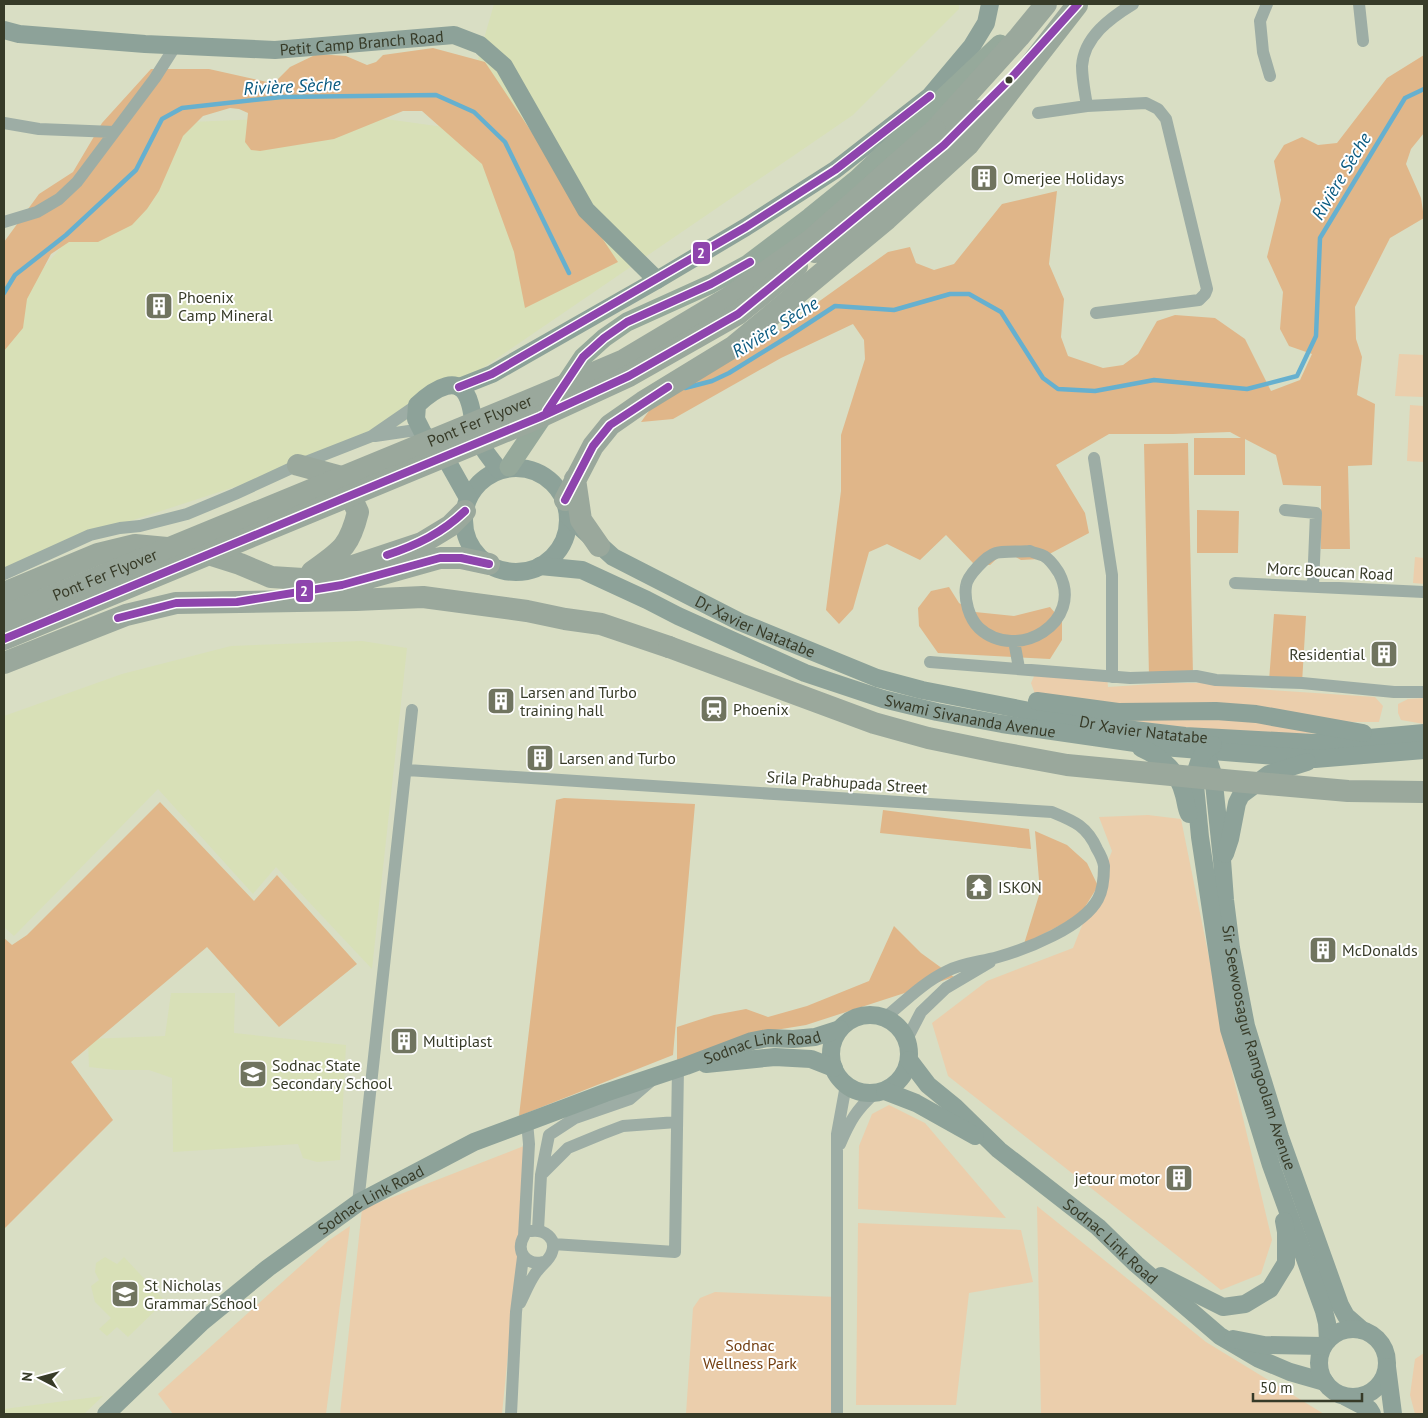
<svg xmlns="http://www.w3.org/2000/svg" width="1428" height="1418" viewBox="0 0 1428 1418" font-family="'PT Sans',sans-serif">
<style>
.built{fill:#d8e0b7}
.green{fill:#ebceac}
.forest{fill:#e0b689}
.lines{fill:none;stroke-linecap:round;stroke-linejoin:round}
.stream{stroke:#66b0cf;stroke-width:4.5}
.street{stroke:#9dada5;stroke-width:12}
.secondary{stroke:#8da299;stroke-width:18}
.primary{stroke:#96a99b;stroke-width:19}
.highway{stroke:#9aa89c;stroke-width:22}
.highway-bridge{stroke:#9aa89c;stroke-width:22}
.bus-1-casing{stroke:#fff;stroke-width:11}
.bus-1{stroke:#8e44ad;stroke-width:8}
.bus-dot{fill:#373b28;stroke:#fff;stroke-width:2}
.labels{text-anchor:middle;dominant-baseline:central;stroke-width:4;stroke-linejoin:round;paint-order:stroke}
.street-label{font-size:16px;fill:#373b28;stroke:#fff}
.poi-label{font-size:16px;fill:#373b28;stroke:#fff;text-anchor:start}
.park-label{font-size:16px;fill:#733f11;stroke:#fff}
.water-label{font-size:18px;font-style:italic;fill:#0a5a80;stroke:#fff}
.line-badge{stroke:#fff;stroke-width:2}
.badge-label{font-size:14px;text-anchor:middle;font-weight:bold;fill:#fff}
</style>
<rect width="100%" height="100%" fill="#d9dec4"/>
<path class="built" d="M494 4H959V9L853 115 376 441 121 524 4 573V319L11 306 167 123 357 115 458 129Z
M362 641 407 648 372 969 276 867 253 894 158 789 14 936 4 927V716L122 674 231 646Z
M171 993H235L234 1033 346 1045 340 1160 317 1162 303 1158 298 1144 173 1152 172 1078 149 1070H116L89 1067 88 1039 165 1036Z
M105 1257 117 1264 124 1257 165 1301 128 1337 117 1327 107 1336 99 1329 111 1318 95 1302 91 1286 99 1280 95 1272 96 1263Z
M103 1396 84 1414H4V1409Z"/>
<path class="green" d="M1399 354 1424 355V397L1395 396Z
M1410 405 1424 406V462L1407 461Z
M1415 557 1424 558V584L1413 583Z
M1036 672 1107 676 1108 687 1168 683H1203L1270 690 1375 697 1383 706 1379 722H1353L1110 704 1035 694 1031 683Z
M1424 698V724L1401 720 1398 713V704L1408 699Z
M1189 714 1355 734 1235 733 1107 718Z
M1148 815 1181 819 1233 1076 1272 1240 1261 1274 1221 1290 948 1076 932 1023 987 981 1073 948 1112 851 1099 817Z
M889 1105 925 1123 1006 1218 858 1209 859 1146 872 1114Z
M529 1144 502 1414H340L362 1209Z
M1037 1206 1206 1342 1324 1414H1041Z
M858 1223 1021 1230 1033 1282 969 1293 956 1405H856Z
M350 1226 326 1414H173L158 1394 328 1241Z
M715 1292 837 1297V1414H686L693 1308 700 1298Z
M1424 1353V1414H1415L1410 1395 1415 1359Z"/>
<path class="forest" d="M433 48 485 62 618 262 525 308 514 252 482 164 422 111H403L334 139 260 151 251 150 245 142 248 113 239 109 230 108 203 116 183 136 159 191 147 209 132 225 98 242H69L51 254 27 299 23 328 4 351V242L39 194 73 172 102 123 151 69H209L267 82 276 81 290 67 317 54 346 56 367 65 376 62 383 55Z
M1424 55V133L1411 149 1406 164 1421 198 1424 218 1390 238 1355 307 1356 339 1362 357 1357 395 1375 404 1372 465 1348 466 1350 549H1321V486L1283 485 1276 455 1245 439V475H1194V438H1241L1230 432 1173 434H1109L1056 465 1085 513 1089 533 1040 559 1021 560 1005 551 990 565 973 563 946 535 920 560 887 544 869 552 853 609 839 624 826 610 841 491V435L865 359 864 340 853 324 781 358 673 419 641 422 654 404 758 345 888 252 910 247 916 263 934 270 954 264 1002 204 1057 191 1049 264 1064 299 1061 337 1068 356 1103 368 1123 365 1138 354 1157 321 1175 315 1215 318 1245 339 1271 391 1300 380 1312 354 1289 346 1280 329 1283 292 1267 257 1281 200 1274 161 1284 145 1302 137 1318 145 1337 143 1387 78Z
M1188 443 1193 675 1149 676 1144 444Z
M1197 510 1239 511 1238 553H1197Z
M949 587 959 603 975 612 1014 616 1050 607 1062 621V640L1050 659 938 653 919 626 918 608 931 591Z
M1274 614 1306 616 1302 683 1269 681Z
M564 798 695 804 673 1055 519 1116 556 800Z
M160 802 254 901 277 875 357 964 279 1027 207 947 71 1062 113 1120 4 1229V938L12 945 27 935Z
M883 810 1029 829 1031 849 880 833Z
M1035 831 1067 845 1087 863 1098 886 1080 915 1024 944 1040 892Z
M894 926 921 953 954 977 806 1025 757 1033 677 1060V1027L714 1015 746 1009 768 1017 807 1006 869 981Z"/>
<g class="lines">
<path class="stream" d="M4 293 15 275 66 235 136 170 162 119 182 108 282 97 436 95 474 112 505 142 569 273
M685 388 712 381 729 373 789 336 835 306 894 310 950 294H969L1001 312 1043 378 1058 389 1095 391 1154 380 1247 389 1297 376 1316 336 1320 238 1405 98 1424 89"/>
<path class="street" d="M1267 4 1260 21 1263 52 1270 76
M1359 4 1363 41
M1038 113 1087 106
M4 123 39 129 114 132
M4 222 37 212 59 199 77 182 155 78 176 45
M1096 313 1199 300 1205 294 1207 289 1166 119 1158 109 1146 103 1087 106C1085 93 1082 79 1082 66 1084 37 1110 18 1133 4
M375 436 409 431 423 433
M1094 458 1112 575V677
M1285 510 1316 513 1313 586
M1030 551C1034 553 1040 554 1044 556 1051 560 1055 567 1059 573 1085 622 1017 663 979 628 969 618 964 600 966 586 967 576 986 556 996 553 1001 551 1022 552 1030 551Z
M4 574 90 535 120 528 140 526 187 514 235 494 298 465 372 436 417 405
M1235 583 1424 592
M1014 641 1019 668
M930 662 1130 678 1196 676 1216 680 1302 683 1394 692H1424
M407 770 1052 812C1074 821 1087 826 1097 849 1100 854 1103 860 1104 866 1104 877 1103 890 1098 899 1083 927 1027 949 998 957 980 962 963 963 947 971 924 982 905 1001 886 1017
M907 1039 921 1012 946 988 990 962
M527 1122 529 1144 524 1236C515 1251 526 1266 543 1262
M840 1144C850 1121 856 1110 875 1093
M541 1175 568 1148 602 1134 623 1126 677 1122
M358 1203 412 710
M538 1230 541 1175 549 1135 575 1118 630 1099 651 1081
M553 1244 675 1252 678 1068
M520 1303C525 1293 529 1283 535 1274 540 1266 550 1260 552 1252 557 1238 544 1229 531 1231
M511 1414 516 1312 523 1257
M837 1414V1134L846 1085"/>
<g class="secondary">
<path id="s1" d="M4 30 19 34 145 44 275 50 454 35 480 45 504 66 586 210 657 280"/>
<path d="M459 387 492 374 657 280 746 227 835 170 930 96 972 46 986 23 990 4"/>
<circle cx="516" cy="520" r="52"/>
<path d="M468 498 446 459 423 433 416 419 417 405C433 390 461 370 470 404 473 414 473 425 476 435 480 447 492 460 499 470"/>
<path id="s2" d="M569 517 613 557 740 622 877 678 922 690 1117 728 1185 736 1314 743 1424 733"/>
<path id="s3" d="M540 566 582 570 647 600 678 616 805 673 883 699 937 712 1002 724 1163 747 1237 753 1315 759 1424 750"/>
<path d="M1037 701 1118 712 1216 711 1256 714 1363 733"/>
<path id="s4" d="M1201 745 1205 750 1213 774 1222 860 1225 900 1231 948 1246 1026 1280 1137 1340 1305 1346 1316 1362 1330"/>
<path d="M1213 745 1205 750 1200 759 1196 771 1195 785 1200 837 1229 1029 1271 1165 1324 1311 1327 1323 1328 1340"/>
<path d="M1141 748C1163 758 1178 771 1184 795 1186 802 1186 808 1189 814"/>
<path d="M1225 854 1230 839 1237 803 1241 795 1269 774 1307 762"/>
<circle cx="870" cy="1054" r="39"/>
<path id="s5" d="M909 1060 928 1085 955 1107 999 1150 1098 1227 1136 1264 1220 1336 1259 1359 1290 1372 1325 1382"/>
<path d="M706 1064 775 1057 811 1059 834 1068"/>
<path d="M885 1091 916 1103 975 1136"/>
<path d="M1161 1276 1223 1307 1245 1304 1270 1289 1286 1263V1232L1284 1221"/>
<circle cx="1353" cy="1363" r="34"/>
<path d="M1233 1339 1264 1345 1323 1346"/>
<path d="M1387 1367 1393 1414"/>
<path d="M1346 1397 1369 1409 1372 1414"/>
<path id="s6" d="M106 1414 202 1322 268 1268 358 1203 474 1142 605 1093 686 1066 752 1041 768 1038 793 1039 815 1037 840 1029"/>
</g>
<path class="primary" d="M561 390 583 357 604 338 627 322 711 284 748 264 810 217 857 179 1000 44
M509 467 546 412"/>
<path class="highway" d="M935 130 1019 37 1046 4
M815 252 944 145 979 111
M298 465 342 477 358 512C349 548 341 551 312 572
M575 479 581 520 599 546
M565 500 593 446 610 425 643 402 733 347 887 219 968 145 1077 5
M344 585 440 558H461L489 564
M4 593 98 554 135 545 199 551 240 564 271 577 303 579 350 567 422 543 450 526 465 511
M4 663 126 615 176 603 356 600 423 597 527 611 565 619 601 624 669 647"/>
<g class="highway-bridge">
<path id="s7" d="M4 616 537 397 624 360 728 298 811 240 935 130"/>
<path d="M4 639 540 417 629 376 738 314 797 266"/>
<path d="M669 647 874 723 928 738 996 752 1067 765 1234 781 1348 791 1424 792"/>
</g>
<defs>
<path id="bus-1" d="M459 387 492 374 746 227 835 170 930 96
M547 411 583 357 604 338 627 322 711 284 750 262
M565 500 593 446 610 425 668 387
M387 555C417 545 442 533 465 511
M118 618 176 603 237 602 342 585 440 558H461L489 564
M4 639 540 417 629 376 738 314 944 145 1013 76 1078 4"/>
</defs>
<use href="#bus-1" class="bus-1-casing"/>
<use href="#bus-1" class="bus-1"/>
</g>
<defs>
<symbol id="building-square" viewBox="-11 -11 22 22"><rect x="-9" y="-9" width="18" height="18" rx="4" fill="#70745f" stroke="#fff"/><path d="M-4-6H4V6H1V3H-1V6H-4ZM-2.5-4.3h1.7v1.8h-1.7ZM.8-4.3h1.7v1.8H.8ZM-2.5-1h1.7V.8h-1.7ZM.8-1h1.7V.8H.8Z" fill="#fff"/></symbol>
<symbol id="station-square" viewBox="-11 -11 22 22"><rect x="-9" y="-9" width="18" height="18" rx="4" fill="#70745f" stroke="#fff"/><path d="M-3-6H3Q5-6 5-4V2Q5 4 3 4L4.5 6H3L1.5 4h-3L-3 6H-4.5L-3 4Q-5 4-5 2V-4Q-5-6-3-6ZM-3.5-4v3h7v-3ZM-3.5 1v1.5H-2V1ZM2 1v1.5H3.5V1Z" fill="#fff"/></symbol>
<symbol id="temple-square" viewBox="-11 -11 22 22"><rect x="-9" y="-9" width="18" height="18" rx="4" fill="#70745f" stroke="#fff"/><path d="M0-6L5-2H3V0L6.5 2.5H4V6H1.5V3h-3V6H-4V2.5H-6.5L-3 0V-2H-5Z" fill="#fff"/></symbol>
<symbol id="school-square" viewBox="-11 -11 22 22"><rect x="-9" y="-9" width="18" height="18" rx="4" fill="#70745f" stroke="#fff"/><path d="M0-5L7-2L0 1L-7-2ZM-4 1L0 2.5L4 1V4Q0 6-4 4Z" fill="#fff"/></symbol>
</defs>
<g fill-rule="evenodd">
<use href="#building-square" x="968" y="162" width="32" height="32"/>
<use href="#building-square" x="143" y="290" width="32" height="32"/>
<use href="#building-square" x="1368" y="638" width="32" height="32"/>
<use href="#building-square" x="485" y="685" width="32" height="32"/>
<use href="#station-square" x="698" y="693" width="32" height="32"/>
<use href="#building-square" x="524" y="742" width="32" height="32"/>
<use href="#temple-square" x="963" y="871" width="32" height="32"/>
<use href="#building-square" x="1307" y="934" width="32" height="32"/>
<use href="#building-square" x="388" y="1025" width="32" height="32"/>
<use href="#school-square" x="237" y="1058" width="32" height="32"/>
<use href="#building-square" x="1163" y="1162" width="32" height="32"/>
<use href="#school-square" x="109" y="1278" width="32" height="32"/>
</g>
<circle class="bus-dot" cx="1009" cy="80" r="4.5"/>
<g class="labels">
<g class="street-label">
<text stroke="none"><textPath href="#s1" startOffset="359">Petit Camp Branch Road</textPath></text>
<text stroke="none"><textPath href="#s7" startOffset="514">Pont Fer Flyover</textPath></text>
<text transform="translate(1330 571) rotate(3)">Morc Boucan Road</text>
<text stroke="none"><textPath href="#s7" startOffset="109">Pont Fer Flyover</textPath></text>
<text stroke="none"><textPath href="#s2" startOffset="218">Dr Xavier Natatabe</textPath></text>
<text stroke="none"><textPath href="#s3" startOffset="459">Swami Sivananda Avenue</textPath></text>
<text stroke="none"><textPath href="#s2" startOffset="622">Dr Xavier Natatabe</textPath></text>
<text transform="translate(847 782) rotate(4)">Srila Prabhupada Street</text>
<text stroke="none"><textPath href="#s6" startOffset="765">Sodnac Link Road</textPath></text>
<text stroke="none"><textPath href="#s4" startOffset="310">Sir Seewoosagur Ramgoolam Avenue</textPath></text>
<text stroke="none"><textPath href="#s6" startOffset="342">Sodnac Link Road</textPath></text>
<text stroke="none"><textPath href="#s5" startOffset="272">Sodnac Link Road</textPath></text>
</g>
<g class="poi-label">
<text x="1003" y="178">Omerjee Holidays</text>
<text x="178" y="297">Phoenix<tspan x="178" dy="18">Camp Mineral</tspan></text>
<text x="1365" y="654" text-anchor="end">Residential</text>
<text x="520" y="692">Larsen and Turbo<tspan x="520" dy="18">training hall</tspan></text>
<text x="733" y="709">Phoenix</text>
<text x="559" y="758">Larsen and Turbo</text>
<text x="998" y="887">ISKON</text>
<text x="1342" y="950">McDonalds</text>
<text x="423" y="1041">Multiplast</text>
<text x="272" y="1065">Sodnac State<tspan x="272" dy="18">Secondary School</tspan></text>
<text x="1160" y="1178" text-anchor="end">jetour motor</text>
<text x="144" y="1285">St Nicholas<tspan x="144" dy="18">Grammar School</tspan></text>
</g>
<g class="park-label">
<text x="750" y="1345">Sodnac<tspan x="750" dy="18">Wellness Park</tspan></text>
</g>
<g class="water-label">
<text transform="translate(292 86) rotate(-3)">Rivière Sèche</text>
<text transform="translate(1341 176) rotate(-59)">Rivière Sèche</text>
<text transform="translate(775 327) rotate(-32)">Rivière Sèche</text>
</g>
</g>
<g class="line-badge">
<rect x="692" y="241" width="19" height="24" rx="5" fill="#8e44ad"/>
<rect x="295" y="579" width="19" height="24" rx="5" fill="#8e44ad"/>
</g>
<g class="badge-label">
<text x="701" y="258">2</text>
<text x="304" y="596">2</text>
</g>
<rect width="1428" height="1418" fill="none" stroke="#373b28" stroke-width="10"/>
<g transform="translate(40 1378) rotate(276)" stroke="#ffffff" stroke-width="4" paint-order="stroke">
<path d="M0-4L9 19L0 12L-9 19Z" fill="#373b28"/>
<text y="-8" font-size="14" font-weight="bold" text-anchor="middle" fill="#373b28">N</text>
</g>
<path d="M1253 1393v8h109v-8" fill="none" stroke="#373b28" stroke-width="2.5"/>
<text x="1260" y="1393" font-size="15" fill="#373b28" stroke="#ffffff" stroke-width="4" paint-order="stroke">50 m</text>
</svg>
